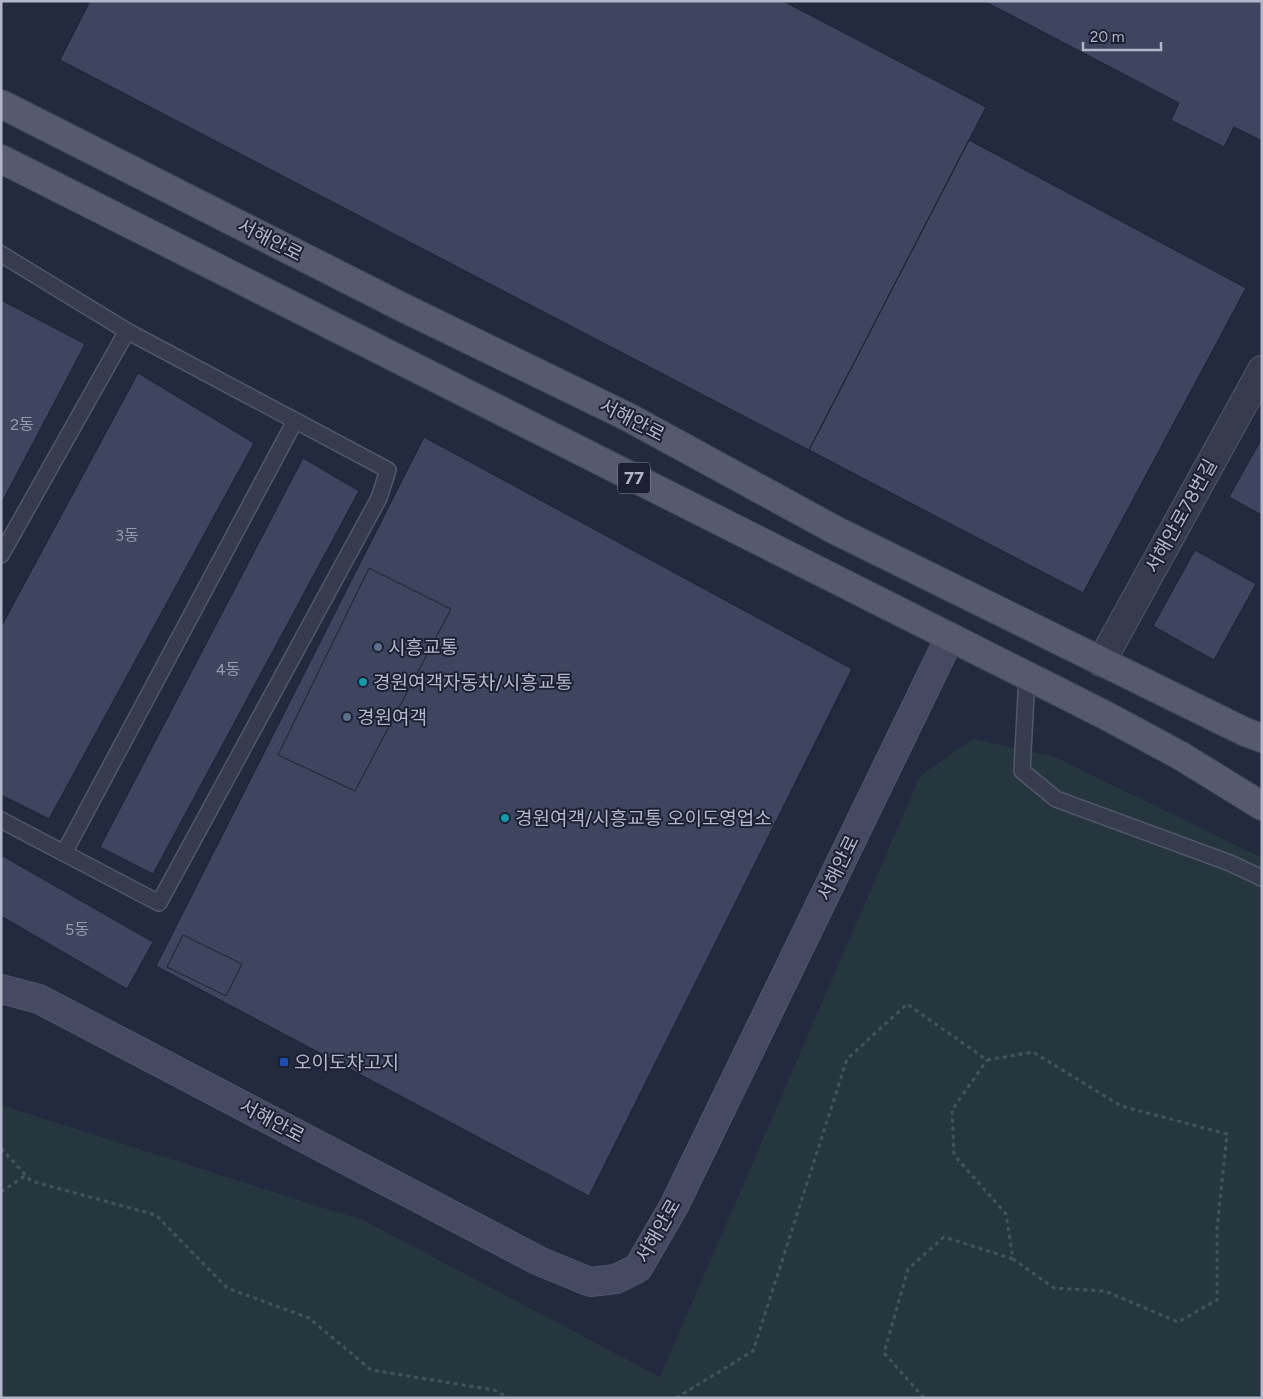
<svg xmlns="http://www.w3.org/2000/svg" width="1263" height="1399" viewBox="0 0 1263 1399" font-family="Figtree,'Noto Sans KR',sans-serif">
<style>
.green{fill:#25363f}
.building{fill:#3f455e;stroke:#1e2235}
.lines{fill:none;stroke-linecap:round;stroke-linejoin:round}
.lane-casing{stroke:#525669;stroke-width:18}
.street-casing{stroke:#525669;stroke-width:30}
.secondary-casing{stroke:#525669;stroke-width:30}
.primary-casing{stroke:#404457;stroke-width:30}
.path{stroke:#43535c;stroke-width:3;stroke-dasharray:4 4;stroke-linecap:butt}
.lane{stroke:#373b4e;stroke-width:15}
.street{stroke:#373b4e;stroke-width:28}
.secondary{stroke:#454961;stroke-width:28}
.primary{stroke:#555a6e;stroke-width:28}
.service-dot{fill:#5c6f8a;stroke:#1c2033;stroke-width:2}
.culture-dot{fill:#0f9aa8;stroke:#1c2033;stroke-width:2}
.transit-dot{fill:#1a4fb4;stroke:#1c2033;stroke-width:2}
.labels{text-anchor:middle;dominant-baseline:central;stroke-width:4;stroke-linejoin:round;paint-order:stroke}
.number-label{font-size:16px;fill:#969aae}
.shield{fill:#1c2033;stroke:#868a9c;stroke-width:1}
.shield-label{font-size:18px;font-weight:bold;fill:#b3b7c9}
.street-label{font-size:19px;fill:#b3b7c9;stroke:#1c2033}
.poi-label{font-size:19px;fill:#b3b7c9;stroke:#1c2033;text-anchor:start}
</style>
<rect width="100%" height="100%" fill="#23293e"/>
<path class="green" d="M973 739 1055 757 1262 858V1398H1V1105L365 1221 660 1377 920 776Z"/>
<path class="building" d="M90 1H783L986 107 809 450 60 60Z
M984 1H1262V141L1234 127 1224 147 1171 120 1179 103Z
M969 140 1246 288 1083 593 809 450Z
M1 300 85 344 1 504Z
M138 373 254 443 49 819 1 795V627Z
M424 437 852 669 589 1196 156 966Z
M1262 438V515L1229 497Z
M303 458 359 491 153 874 100 847Z
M1195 550 1256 584 1214 660 1153 626Z
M369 568 451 609 355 791 278 755Z
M1 855 153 942 127 989 1 916Z
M183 935 242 964 226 996 167 967Z"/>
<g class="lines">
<defs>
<path id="lane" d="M1 254 127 331 388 470 379 498 159 903 1 820
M1 555 127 331
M1027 675 1022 771 1056 799 1230 863 1262 878
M64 853 295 421"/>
<path id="street" d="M1101 662 1262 370"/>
<path id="secondary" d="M1 989 39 999 539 1261 590 1282 616 1279 638 1268 674 1206 950 637"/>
<path id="primary" d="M1 104 406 309 628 417 835 530 1245 732 1262 738
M1 159 1105 715 1181 756 1262 806"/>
</defs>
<use href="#lane" class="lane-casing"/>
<use href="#street" class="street-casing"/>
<use href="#secondary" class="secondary-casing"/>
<use href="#primary" class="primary-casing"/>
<path class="path" d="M1 1148 31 1181 156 1215 227 1288 309 1318 371 1370 494 1390 509 1398
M1 1192 26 1175
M676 1398 753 1351 847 1059 907 1004 987 1060 1033 1052 1121 1106 1227 1134 1217 1229V1300L1178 1322 1105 1291 1054 1288 1013 1259 1006 1214 954 1155 952 1110 987 1060
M924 1398 884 1353 908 1269 944 1237 1013 1259"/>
<use href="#lane" class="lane"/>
<use href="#street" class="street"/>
<use href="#secondary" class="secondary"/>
<use href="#primary" class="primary"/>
</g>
<g class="service-dot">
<circle cx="378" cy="647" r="5"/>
<circle cx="347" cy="717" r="5"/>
</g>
<g class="culture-dot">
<circle cx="363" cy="682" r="5"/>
<circle cx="505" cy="818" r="5"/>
</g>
<rect class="transit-dot" x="279" y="1057" width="10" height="10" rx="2.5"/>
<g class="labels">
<g class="number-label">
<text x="22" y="424">2동</text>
<text x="127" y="535">3동</text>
<text x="228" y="669">4동</text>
<text x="77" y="929">5동</text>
</g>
<rect class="shield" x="618" y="462.5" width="32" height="31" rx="4"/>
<g class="shield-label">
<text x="634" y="478">77</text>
</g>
<g class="street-label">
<text transform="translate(270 240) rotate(27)">서해안로</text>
<text transform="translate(632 420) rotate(27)">서해안로</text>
<text transform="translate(1181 516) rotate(-61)">서해안로78번길</text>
<text transform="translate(838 868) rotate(-64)">서해안로</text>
<text transform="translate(272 1121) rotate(28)">서해안로</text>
<text transform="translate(658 1231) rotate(-60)">서해안로</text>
</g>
<g class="poi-label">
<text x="388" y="647">시흥교통</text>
<text x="373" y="682">경원여객자동차/시흥교통</text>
<text x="357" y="717">경원여객</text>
<text x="515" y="818">경원여객/시흥교통 오이도영업소</text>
<text x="294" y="1062">오이도차고지</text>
</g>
</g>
<rect width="1263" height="1399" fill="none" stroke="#b3b7c9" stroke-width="5"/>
<path d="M1083 42v8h78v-8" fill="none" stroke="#b3b7c9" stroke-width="2.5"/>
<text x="1090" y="42" font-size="15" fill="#b3b7c9" stroke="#1c2033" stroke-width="4" paint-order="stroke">20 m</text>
</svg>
